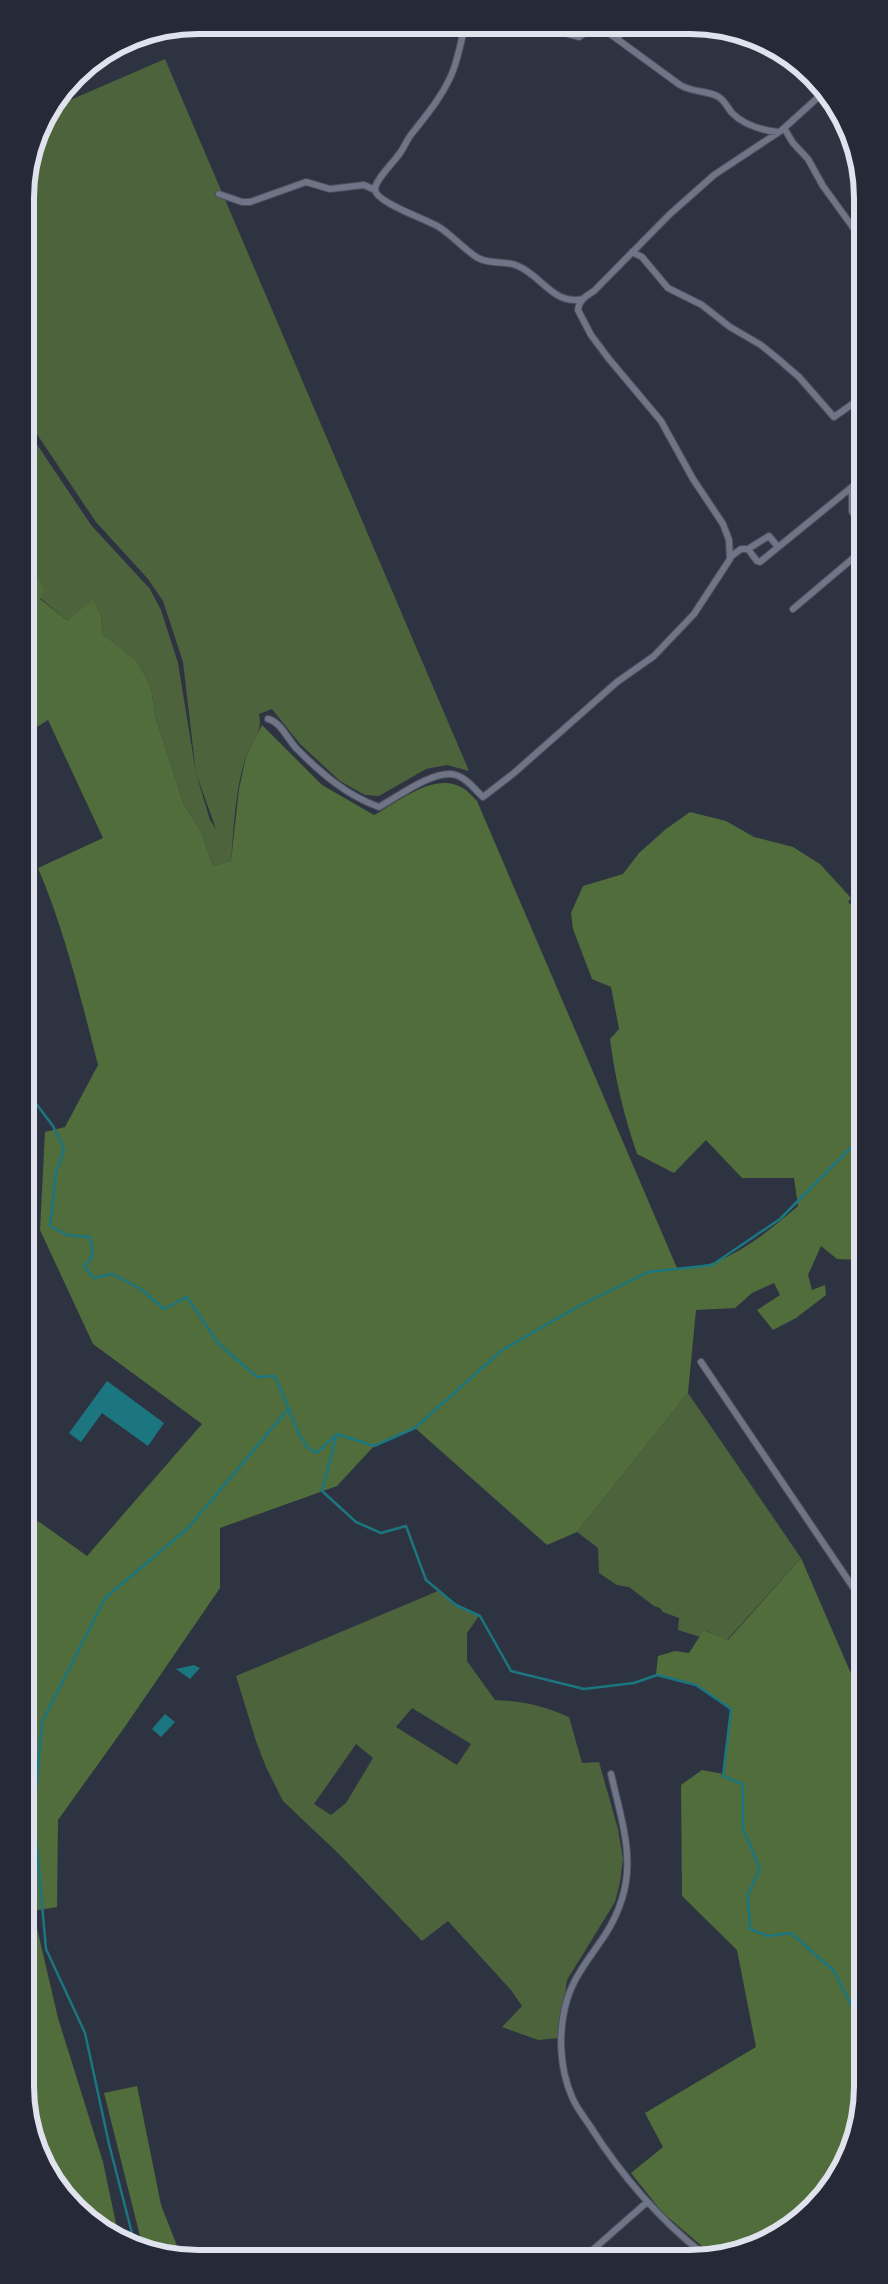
<svg xmlns="http://www.w3.org/2000/svg" width="888" height="2284" viewBox="0 0 888 2284" font-family="'Sofia Sans Condensed',sans-serif">
<style>
.green{fill:#4c633b;fill-rule:evenodd}
.forest{fill:#516d3b}
.water{fill:#1b7680}
.lines{fill:none;stroke-linecap:round;stroke-linejoin:round}
.stream{stroke:#1b7680;stroke-width:2.5}
.street-casing{stroke:#4b4f5c;stroke-width:8}
.street{stroke:#6f7486;stroke-width:6}
.rim{fill:none;stroke:#e0e3ed;stroke-width:6}
</style>
<rect width="100%" height="100%" fill="#2e3342"/>
<path class="green" d="M165 59 469 771 447 765 426 769 379 796 365 795 340 781 300 744 272 709 259 714C263 733 253 740 246 757 235 789 234 827 231 861L213 866 201 831 184 805 155 715 151 687 137 661 103 634 101 615 93 601 67 620 40 598 26 576V428L91 525 150 589 161 610 178 663 196 773 210 820 216 829 196 773 183 662 163 601 148 579 96 522 26 418 25 186 43 121 54 107Z
M688 1393 801 1558 727 1640 705 1630 700 1637 678 1630 679 1618 663 1612 660 1608 654 1606 629 1587 617 1585 599 1573 598 1548 577 1532Z
M438 1591 456 1606 479 1616 467 1633V1661L495 1700C522 1701 544 1706 569 1717L582 1763 599 1762 618 1829 623 1859 620 1882 615 1902 567 1980 559 2038 538 2040 502 2027 522 2006 511 1990 448 1921 422 1941 341 1856 283 1801 266 1767 256 1741 236 1676ZM412 1708 471 1744 457 1765 396 1727ZM356 1744 373 1758 346 1803 331 1815 314 1804Z"/>
<path class="forest" d="M36 574 44 590 40 599 67 620 93 600 101 615 103 634 137 661 151 687 155 715 184 805 201 831 213 866 231 861 239 789 246 757 262 725 322 785 374 815C399 802 434 771 463 788 468 791 473 797 477 801L677 1268C722 1271 765 1234 798 1206L794 1178H742L706 1140 674 1173 637 1154C624 1116 615 1079 610 1039L619 1029 611 987 592 979 573 929 571 913 583 886 623 874 639 853 666 829 690 812 726 821 754 837 793 847 820 864 851 898 848 902 859 911 860 1260 837 1259 821 1246 808 1275 812 1290 825 1285 826 1295 796 1318 773 1330 757 1310 780 1295 774 1283 752 1293 735 1308 696 1310 688 1393 577 1532 547 1545 415 1428 374 1446 337 1486 220 1528V1588L124 1728 58 1820 57 1907 33 1911 58 2018 103 2162 118 2233 84 2216 48 2173 31 2131 29 1530 38 1521 87 1556 202 1424 93 1344 40 1230 45 1132 65 1127 98 1065C81 999 65 931 38 868L103 838 48 720 27 733 26 576Z
M801 1558 862 1699 863 2097 850 2152 820 2200 786 2230 735 2253H710L662 2212 631 2173 663 2147 645 2113 756 2047 737 1950 682 1896 681 1785 702 1770 723 1774 731 1709 696 1684 656 1674 658 1656 675 1651 689 1653 704 1630 728 1640Z
M137 2086 161 2205 181 2256H164L142 2244 104 2093Z"/>
<path class="water" d="M107 1381 164 1423 148 1446 102 1413 81 1442 69 1433Z
M194 1665 200 1668 190 1679 176 1669Z
M165 1714 175 1722 161 1737 152 1729Z"/>
<g class="lines">
<path class="stream" d="M28 1093 53 1126 64 1149 56 1173 50 1226 67 1235 90 1237 93 1256 84 1266 94 1278 112 1274 141 1289 164 1309 187 1297 218 1343 257 1377 275 1376 299 1434 307 1447 317 1453 337 1434 322 1491 356 1522 381 1533 406 1526 426 1580 456 1605 480 1616 511 1671 584 1689 634 1683 657 1675 696 1685 731 1709 723 1776 743 1784V1829L760 1869 748 1894 750 1929 768 1936 791 1933 834 1971 862 2026
M337 1434 374 1446 415 1428 502 1350 579 1306 648 1272 712 1265 780 1219 860 1138
M134 2241 109 2144 85 2033 46 1949 34 1815 42 1722 105 1598 188 1528 289 1408"/>
<defs>
<path id="street" d="M465 27C460 43 458 62 450 78 440 99 428 113 414 131 408 137 405 146 400 153 394 162 374 181 375 190 377 203 426 219 439 227 453 236 466 251 478 258 491 265 506 260 518 266 542 276 554 306 583 299
M542 27 579 37 593 27
M602 28 680 85C694 93 705 90 717 96 724 99 727 107 732 113 744 125 761 130 778 132
M618 40 622 28
M784 128 793 143 808 159 823 186 857 233
M219 194 242 202H250L306 182 330 189 364 185 375 190
M632 252 642 257 668 288 702 305 730 327 761 345 777 358 799 377 834 417 858 400
M852 488V511L858 522
M748 549 769 536 778 547
M730 557 741 549H748L757 561 760 562 858 482
M793 609 858 554
M268 719C281 722 288 740 297 749 322 774 346 795 379 807 397 797 436 768 456 775 468 779 474 789 483 797L514 773 617 682 654 656 694 614 730 559 729 540 723 524 693 479 661 421 609 359 591 335 578 310C579 300 586 296 594 291L670 214 714 175 782 130 824 92
M701 1362 861 1599
M611 1774C625 1835 642 1877 605 1935 591 1956 574 1976 567 2000 558 2031 559 2067 572 2097 576 2107 584 2117 590 2126 621 2175 657 2217 702 2253
M588 2254 646 2203"/>
</defs>
<use href="#street" class="street-casing"/>
<use href="#street" class="street"/>
</g>
<path d="M0 0H888V2284H0ZM198 34H690A164 164 0 0 1 854 198V2086A164 164 0 0 1 690 2250H198A164 164 0 0 1 34 2086V198A164 164 0 0 1 198 34Z" fill="#252938" fill-rule="evenodd"/>
<path class="rim" d="M198 34H690A164 164 0 0 1 854 198V2086A164 164 0 0 1 690 2250H198A164 164 0 0 1 34 2086V198A164 164 0 0 1 198 34Z"/>
</svg>
